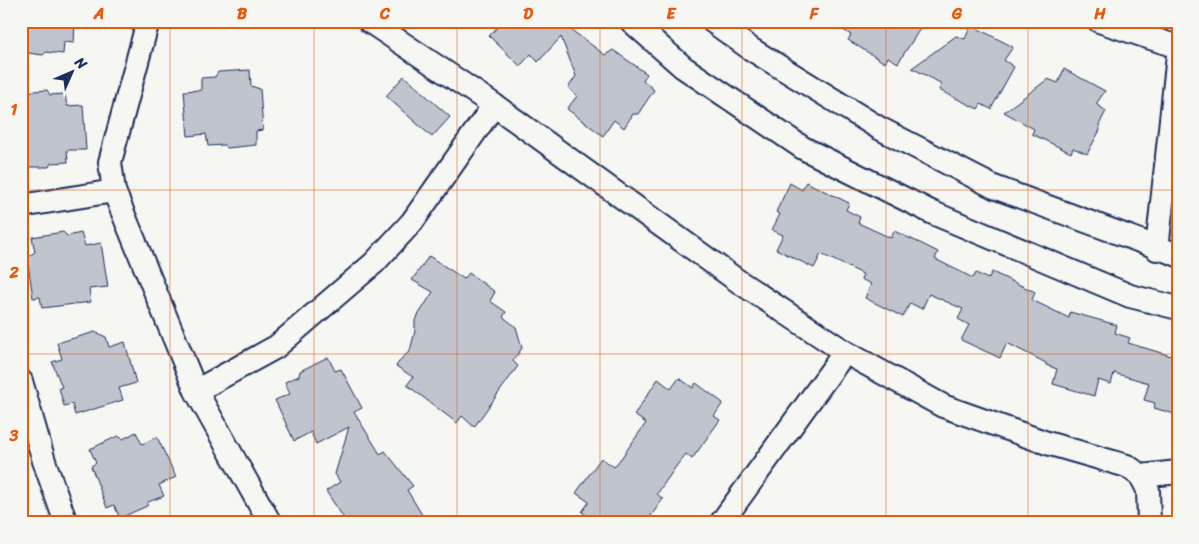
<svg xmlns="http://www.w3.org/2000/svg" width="1199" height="544" viewBox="0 0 1199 544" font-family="Sriracha,sans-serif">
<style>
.building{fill:#c0c4cd;stroke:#1b2f5e}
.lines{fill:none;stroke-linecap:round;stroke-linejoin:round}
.street-casing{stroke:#1b2f5e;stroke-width:26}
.street{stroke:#f6f6f2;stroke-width:22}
.grid{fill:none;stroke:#e8590c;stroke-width:1;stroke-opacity:0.55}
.neatline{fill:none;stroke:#e8590c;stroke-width:2}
.grid-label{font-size:16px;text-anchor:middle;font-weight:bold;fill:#e8590c}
</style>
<rect width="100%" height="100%" fill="#f6f6f2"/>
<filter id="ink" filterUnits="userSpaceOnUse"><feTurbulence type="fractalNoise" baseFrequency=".02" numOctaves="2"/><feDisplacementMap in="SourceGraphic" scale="10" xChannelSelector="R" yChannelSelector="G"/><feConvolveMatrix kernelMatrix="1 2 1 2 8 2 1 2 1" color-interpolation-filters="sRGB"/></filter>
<g filter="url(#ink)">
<path class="building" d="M21 21H75L74 43 64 42 63 54 46 52 43 55 21 52Z
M503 21H577L570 29 605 55 613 50 647 74 643 80 654 90 638 114H633L624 128 614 120 603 136 567 109 577 96 568 88 576 76 561 37 538 62 531 54 520 66 489 36Z
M829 21H925L898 63 888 57 885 63 848 40 851 35Z
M971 25 1013 47 1004 60 1014 67 991 109 981 104 978 109 939 90 942 84 912 68 956 36 965 39Z
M1064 69 1105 91 1096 104 1106 111 1099 125 1100 130 1087 154 1073 148 1071 153 1032 134 1034 129 1004 112 1048 79 1058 83Z
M250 70 251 86 260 89 263 130 256 131V145L227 148 224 145 208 146 206 134 188 136 184 91 201 90V78L215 77 218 72Z
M404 76 450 117 432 137 386 96Z
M47 90 50 95 65 94 67 106 83 105 86 150H67L68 162 51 163 49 167H21V92Z
M806 182 849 203 846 210 860 217 858 223 891 238 894 231 922 244 938 252 935 259 973 278 976 273 988 279 992 272 1035 292 1032 300 1069 318 1070 312 1117 325 1115 333 1130 338 1128 343 1178 358V415L1154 408 1155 403 1144 400 1149 383 1114 373 1111 384 1098 380 1094 396 1053 384 1057 369 1046 365V363L1007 343 1000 358 961 340 969 325 958 319 963 309 929 294 922 309 910 303 903 317 865 298 871 284 861 279 863 274 821 254 814 268 776 249 783 235 772 230 780 214 776 212 790 183 802 190Z
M63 232 67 236 81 233 85 246 101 243 108 287 89 289 91 302 42 308 40 297 33 298 27 257 35 252 32 237Z
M429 256 464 279 469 273 495 292 490 301 506 312 503 317 516 327 522 348 513 361 518 366 474 427 462 416 457 423 407 385 413 377 396 366 402 358 410 351 415 331V320L433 292 412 280Z
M95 332 106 337 109 347 125 342 136 383 119 388 123 400 75 415 72 404 64 406 59 388 62 387 52 362 62 359 57 343Z
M328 357 335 371 341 369 362 408 354 412 380 454 385 451 413 486 407 490 427 523H347L326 491 340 482 335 474 349 427 316 444 311 432 294 441 275 400 290 394 285 382 299 376 300 371Z
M679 378 693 388 696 383 723 403 714 416 720 420 692 459 686 454 677 465 657 494 663 499 646 523H598L582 512 589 502 576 493 601 458 614 467 622 457 646 423 634 415 658 379 671 389Z
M136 432 142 444 157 437 176 477 159 485 164 496 148 502 147 506 120 518 114 505 107 508 91 466 96 463 90 449 118 436 123 439Z"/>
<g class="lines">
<defs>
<path id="street" d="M148 21 110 162 114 191 196 391 270 523
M369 21 494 105 738 281 845 352 943 406 1047 443 1127 466 1141 476 1148 490 1149 523
M631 21 683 67 803 148 933 213 1130 296 1178 308
M712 21 751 49 879 128 994 187 1178 255
M1099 21 1178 47
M21 206 114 191
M1157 249 1178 55
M21 381 44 461 66 523
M196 391 276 347 374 263 412 222 494 105
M1141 476 1178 472
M721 523 845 352"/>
</defs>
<use href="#street" class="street-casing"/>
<use href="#street" class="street"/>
</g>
</g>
<path class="grid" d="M170 21V523M314 21V523M457 21V523M600 21V523M742 21V523M886 21V523M1028 21V523M21 190H1178M21 354H1178"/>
<rect width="1199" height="544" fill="none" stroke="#f6f6f2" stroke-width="55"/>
<g transform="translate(72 72) rotate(45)" stroke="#f6f6f2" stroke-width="4" paint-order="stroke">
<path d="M0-4L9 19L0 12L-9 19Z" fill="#1b2f5e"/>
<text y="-8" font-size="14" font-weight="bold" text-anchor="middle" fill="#1b2f5e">N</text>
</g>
<rect x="28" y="28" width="1144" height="488" class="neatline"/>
<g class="grid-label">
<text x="99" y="19">A</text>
<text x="242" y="19">B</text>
<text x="385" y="19">C</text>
<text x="528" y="19">D</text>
<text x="671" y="19">E</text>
<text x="814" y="19">F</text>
<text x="957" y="19">G</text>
<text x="1100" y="19">H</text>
<text x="14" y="115">1</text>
<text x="14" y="278">2</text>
<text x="14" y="441">3</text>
</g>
</svg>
